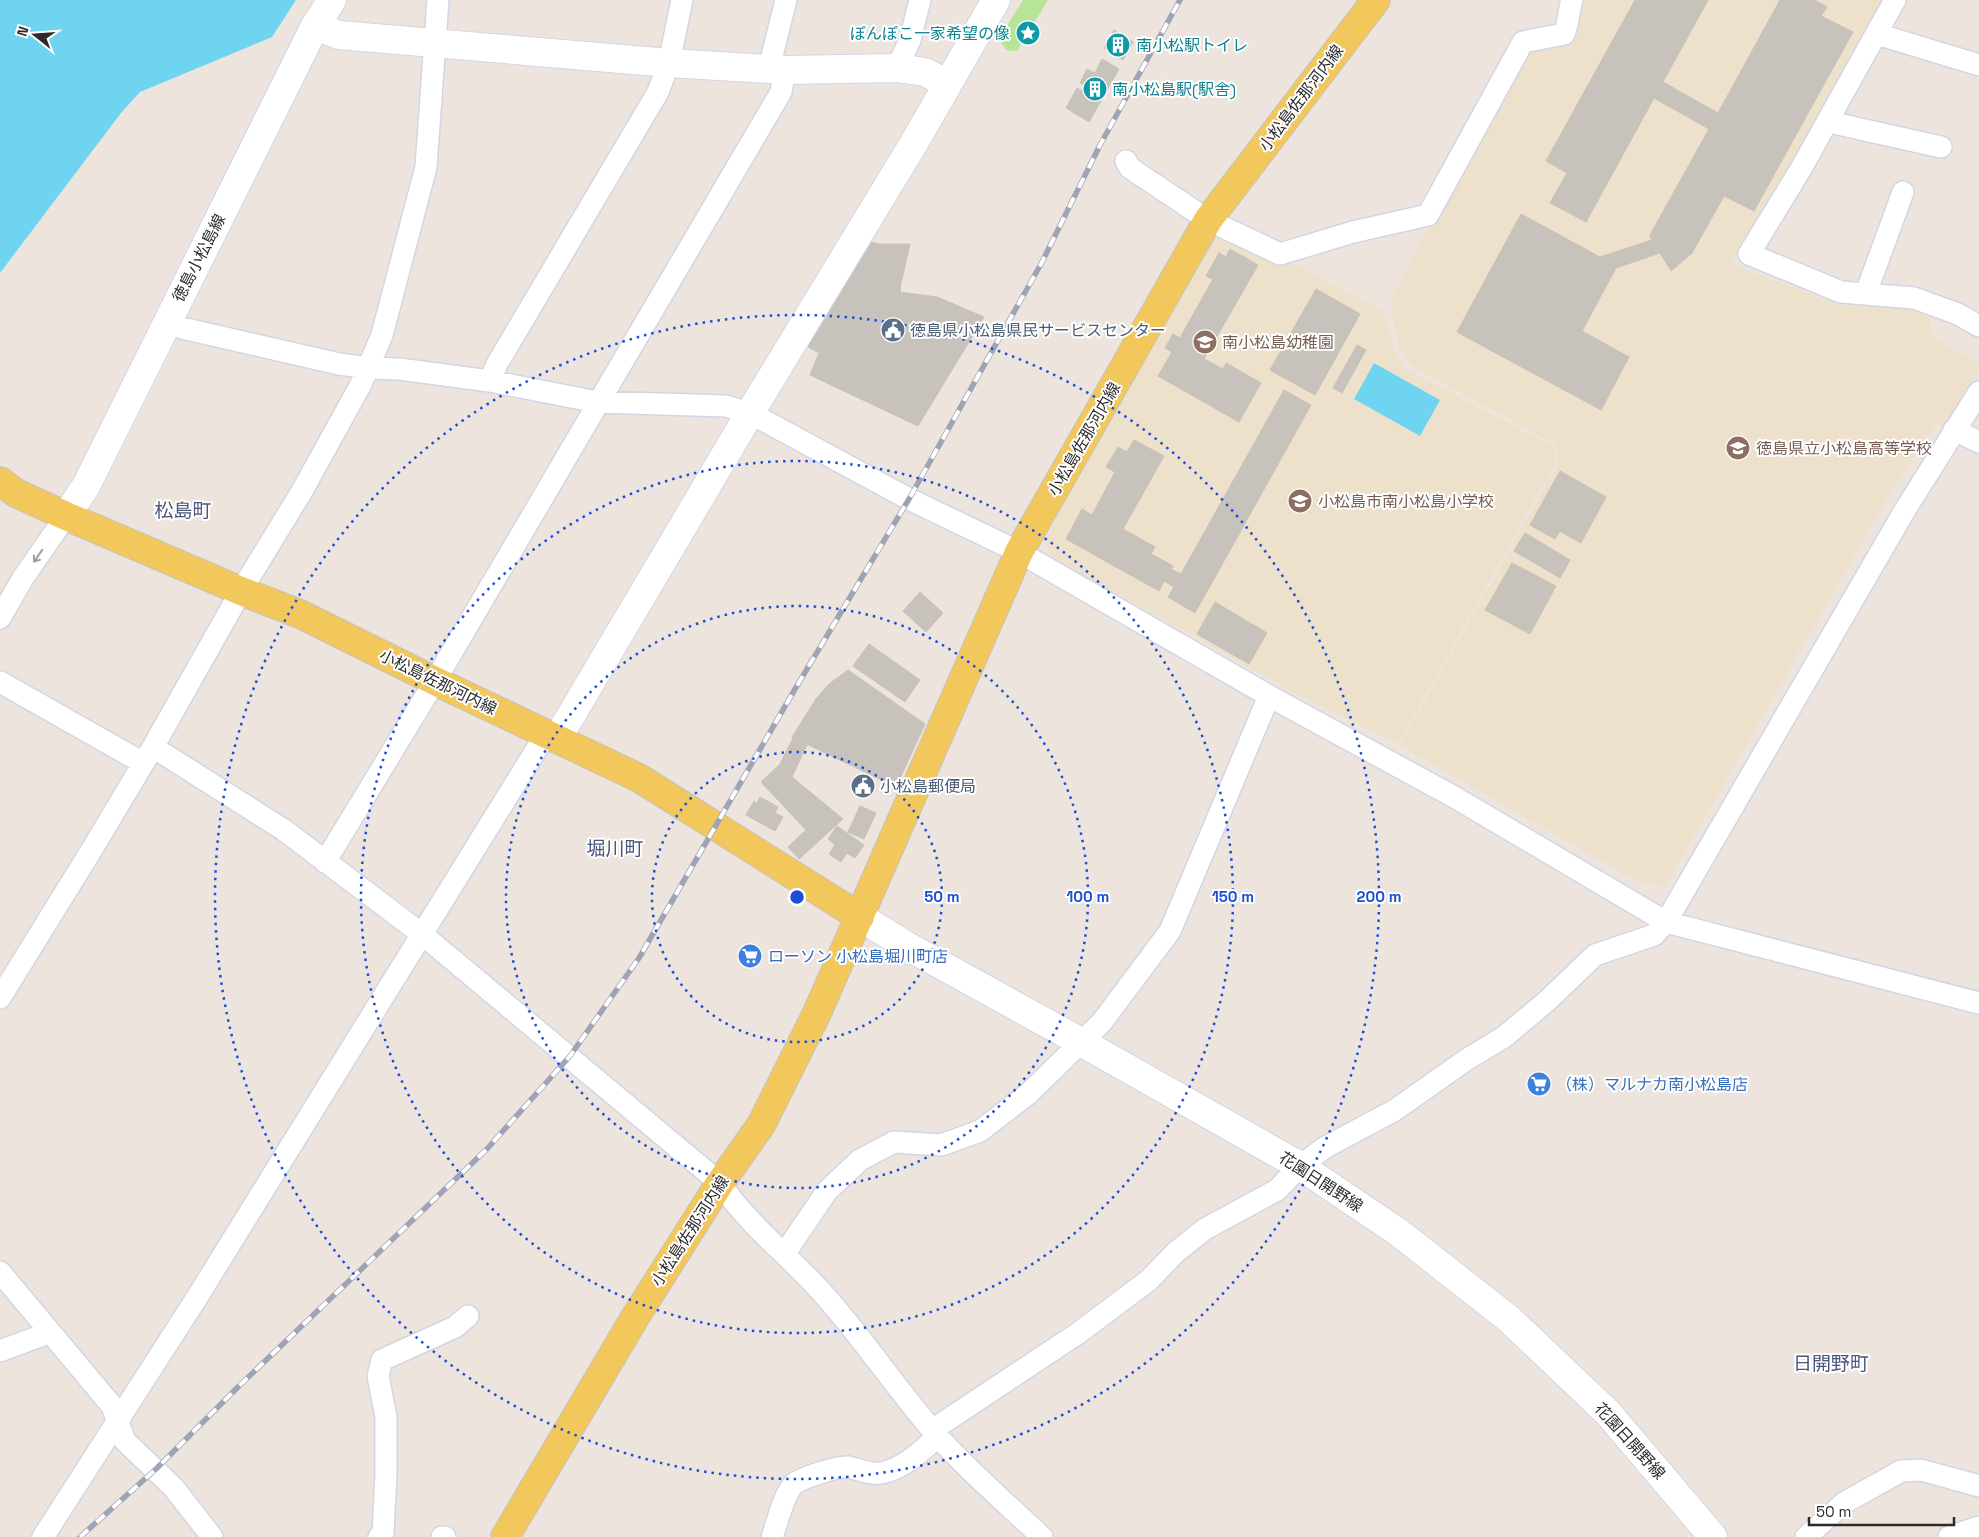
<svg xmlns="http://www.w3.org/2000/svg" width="1979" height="1537" viewBox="0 0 1979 1537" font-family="'Space Grotesk','Noto Sans JP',sans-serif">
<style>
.education{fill:#eee1cc}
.green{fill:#b6e498}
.water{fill:#6fd4f0}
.building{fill:#c8c2bc;stroke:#c8c1b6}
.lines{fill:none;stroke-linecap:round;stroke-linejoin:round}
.street-casing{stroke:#d2d6e4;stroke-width:24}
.secondary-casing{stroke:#d2d6e4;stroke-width:30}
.primary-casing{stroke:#c4c4c4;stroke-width:30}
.street{stroke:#fff;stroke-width:21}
.secondary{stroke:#fff;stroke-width:28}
.primary{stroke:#f2c75c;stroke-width:28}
.rail-casing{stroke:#9fa4b5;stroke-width:5.5}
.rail{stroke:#fff;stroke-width:4;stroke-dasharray:11;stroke-linecap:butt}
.oneway{stroke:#a0a0a0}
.ring{fill:none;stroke:#1d4ed8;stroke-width:2.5;stroke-dasharray:2.5 5}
.labels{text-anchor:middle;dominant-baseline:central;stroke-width:4;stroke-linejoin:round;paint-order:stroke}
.culture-label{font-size:16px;fill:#0d838f;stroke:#fff;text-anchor:start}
.street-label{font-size:16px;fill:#2b2b2b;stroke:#fff}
.service-label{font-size:16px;fill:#4e5e75;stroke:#fff;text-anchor:start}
.education-label{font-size:16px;fill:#785e54;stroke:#fff;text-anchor:start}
.shop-label{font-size:16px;fill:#366cbe;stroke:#fff;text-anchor:start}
.quarter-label{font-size:19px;fill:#4a567c;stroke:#fff}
.centre{fill:#1d4ed8;stroke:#fff;stroke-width:2.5}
.ring-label{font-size:15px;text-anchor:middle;font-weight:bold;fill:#1d4ed8;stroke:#fff;stroke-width:4;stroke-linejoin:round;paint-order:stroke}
</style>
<rect width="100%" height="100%" fill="#ede5dd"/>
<path class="education" d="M1580 0H1883L1804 146 1730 264 1840 305 1897 306 1929 317 1933 338 1979 364V369L1947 428 1936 424 1890 493 1665 887 1633 879 1400 745 1558 464V453L1553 443 1411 366 1399 349 1390 301 1436 212 1530 46 1568 44 1578 28 1574 17Z
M1218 231 1288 261 1383 310 1395 351 1407 369 1550 445 1556 453V462L1398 744 1286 688 1051 557 1045 540 1093 447 1149 347Z"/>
<path class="green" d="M1023 0H1048L1017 51 1006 50 999 39Z"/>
<path class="water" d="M0 0H296L272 37 140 92 121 113 0 273Z
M1374 363 1440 400 1420 436 1354 399Z"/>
<path class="building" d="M1635 0H1708L1663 82 1718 113 1780 0H1815L1827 7 1821 16 1853 32 1754 211 1724 196 1692 253 1671 271 1660 253 1616 268 1582 331 1629 357 1601 410 1457 332 1521 214 1600 257 1652 240 1650 235 1709 129 1654 98 1586 222 1550 203 1567 173 1546 161Z
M1114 30 1133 42 1123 60 1104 48Z
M1102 59 1119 69 1089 122 1066 108 1077 88 1082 91 1085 85 1080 83 1087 69 1095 73Z
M866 240 878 244H910L901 283 900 292 937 297 984 317 918 426 810 375 819 353 801 343Z
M1230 249 1258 265 1204 359 1223 369 1226 363 1261 383 1239 422 1158 376 1172 352 1165 348 1173 334 1180 338 1213 279 1206 276 1219 253 1226 257Z
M1316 289 1360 314 1315 395 1270 370Z
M901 304 954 329 899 412 855 384Z
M1357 345 1366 350 1342 393 1333 388Z
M1284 390 1311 405 1195 613 1168 597 1174 587 1164 581 1159 591 1066 539 1082 509 1092 515 1115 472 1106 467 1118 447 1127 452 1134 440 1164 456 1123 529 1155 547 1151 554 1173 566 1171 569 1181 574Z
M1560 471 1606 497 1581 543 1560 531 1555 539 1530 525Z
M1525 533 1570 560 1560 578 1514 551Z
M1512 563 1556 586 1530 634 1485 610Z
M920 592 943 613 926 632 903 611Z
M1215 602 1267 633 1249 664 1197 634Z
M869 644 920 680 905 702 853 666Z
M848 670 925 724 896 787 792 737 816 699 829 684Z
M793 738 807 745 792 777 843 819 799 859 788 847 806 830 761 782 780 764Z
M760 797 778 807 775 813 783 817 775 831 746 815 754 801 757 803Z
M860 806 876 813 864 839 848 832Z
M837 826 864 845 855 858 847 853 841 862 829 854 835 845 828 839Z"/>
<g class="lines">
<defs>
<path id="street" d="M438 0 426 167 382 335 360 386 302 491 241 591 153 747 284 830 423 935 720 1183C749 1226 792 1258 826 1297 864 1340 896 1388 933 1431 966 1469 1005 1502 1042 1537
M1895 0 1802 167 1749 254 1841 292 1914 298 1958 314 1979 326
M1877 34 1979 65
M769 68 786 0
M897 68 910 40 920 0
M1829 119 1838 124 1941 147
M1126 161 1130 168 1208 220 1280 254 1353 232 1428 215 1523 42 1564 34C1569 22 1568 12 1572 0
M1866 293 1903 192
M168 320 182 328 339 364 369 368 399 369 490 381 597 402 726 406 750 413 909 499 1019 552 1269 696 1456 798 1666 922 1979 1003
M490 381 497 364 658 92 669 63 682 0
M1954 430 1979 442
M0 618 23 578 66 516
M0 682 143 763
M325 862 435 681 781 92 785 70
M0 998 94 846 153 747
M785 1253 827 1191 860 1160 894 1142 941 1145 980 1131 1028 1094 1102 1022 1170 931 1269 696
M0 1272 112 1406 125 1441 174 1488 212 1537
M0 1351 43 1335 48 1330
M932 1430 1077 1334 1149 1280 1176 1252 1205 1229 1277 1190 1300 1166 1324 1148 1395 1110 1466 1060 1504 1037 1547 1001 1595 955 1654 935 1666 922 1905 510 1979 392
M43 1537 196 1299 546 734
M379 1537 383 1533 386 1474V1417L378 1376 382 1360 455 1327 468 1316
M442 1537H445
M772 1537C777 1524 784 1493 794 1484 801 1478 838 1466 848 1467 859 1469 870 1475 881 1473 903 1469 922 1451 938 1436
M1806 1537 1844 1503 1901 1471 1921 1470 1979 1486
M1949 1537 1979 1527"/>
<path id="secondary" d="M315 26 339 35 669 63 785 70 897 68 925 72 947 84
M66 516 86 486 315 26 332 0
M557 739 750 413 914 143 996 0
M860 917 907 946 1081 1042 1300 1166 1398 1232 1509 1319 1608 1413 1713 1537"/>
<path id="primary" d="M0 481 16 493 66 516 241 591 300 614 435 681 639 778 860 917
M505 1537 634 1319 720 1183 761 1125 817 1013 1019 552 1208 220 1376 0"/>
</defs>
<use href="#street" class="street-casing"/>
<use href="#secondary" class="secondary-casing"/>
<use href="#primary" class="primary-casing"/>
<use href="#street" class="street"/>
<use href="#secondary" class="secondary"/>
<use href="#primary" class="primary"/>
<defs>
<path id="rail" d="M80 1537 156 1469 239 1386 487 1149 570 1056 639 958 795 689 909 499 1041 264 1100 145 1180 0"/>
</defs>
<use href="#rail" class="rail-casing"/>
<use href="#rail" class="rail"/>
</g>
<defs><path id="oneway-shaft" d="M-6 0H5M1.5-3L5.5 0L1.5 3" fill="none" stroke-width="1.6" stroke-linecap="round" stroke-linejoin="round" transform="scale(1.25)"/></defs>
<use class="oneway" href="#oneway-shaft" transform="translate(38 556) rotate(125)"/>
<g class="ring">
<circle cx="797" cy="897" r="145"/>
<circle cx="797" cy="897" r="291"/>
<circle cx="797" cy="897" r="436"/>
<circle cx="797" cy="897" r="582"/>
</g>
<defs>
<symbol id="sight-disc" viewBox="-11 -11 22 22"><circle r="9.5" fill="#0f9aa8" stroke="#fff"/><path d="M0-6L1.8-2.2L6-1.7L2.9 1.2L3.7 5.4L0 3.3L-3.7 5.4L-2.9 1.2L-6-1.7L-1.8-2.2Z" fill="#fff"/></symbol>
<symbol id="building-disc" viewBox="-11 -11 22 22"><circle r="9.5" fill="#0f9aa8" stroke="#fff"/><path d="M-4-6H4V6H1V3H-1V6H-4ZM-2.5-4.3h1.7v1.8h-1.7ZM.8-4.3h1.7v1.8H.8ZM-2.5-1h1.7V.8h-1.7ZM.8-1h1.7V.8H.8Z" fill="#fff"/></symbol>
<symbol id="civic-disc" viewBox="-11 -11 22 22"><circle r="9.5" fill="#5c6f8a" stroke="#fff"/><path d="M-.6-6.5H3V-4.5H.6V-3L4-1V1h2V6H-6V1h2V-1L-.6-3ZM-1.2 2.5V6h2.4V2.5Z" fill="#fff"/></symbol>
<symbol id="school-disc" viewBox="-11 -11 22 22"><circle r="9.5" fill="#8d6e63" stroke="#fff"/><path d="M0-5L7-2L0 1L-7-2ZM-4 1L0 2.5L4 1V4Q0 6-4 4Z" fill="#fff"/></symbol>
<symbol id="supermarket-disc" viewBox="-11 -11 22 22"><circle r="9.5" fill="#3f7fe0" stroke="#fff"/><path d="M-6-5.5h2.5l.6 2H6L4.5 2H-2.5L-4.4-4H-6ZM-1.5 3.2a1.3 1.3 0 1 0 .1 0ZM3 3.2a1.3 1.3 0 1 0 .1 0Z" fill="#fff"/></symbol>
</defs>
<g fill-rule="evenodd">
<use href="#sight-disc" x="1014" y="19" width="28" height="28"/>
<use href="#building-disc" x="1104" y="31" width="28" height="28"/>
<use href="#building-disc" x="1081" y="75" width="28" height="28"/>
<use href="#civic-disc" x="879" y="316" width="28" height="28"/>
<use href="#school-disc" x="1191" y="328" width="28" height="28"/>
<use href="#school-disc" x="1724" y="434" width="28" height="28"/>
<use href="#school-disc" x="1286" y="487" width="28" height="28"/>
<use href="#civic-disc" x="849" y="772" width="28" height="28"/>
<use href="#supermarket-disc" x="736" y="942" width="28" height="28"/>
<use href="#supermarket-disc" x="1525" y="1070" width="28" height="28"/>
</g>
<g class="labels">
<g class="culture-label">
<text x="1010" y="33" text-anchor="end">ぽんぽこ一家希望の像</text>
<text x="1136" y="45">南小松駅トイレ</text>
<text x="1112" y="89">南小松島駅(駅舎)</text>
</g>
<g class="street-label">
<text transform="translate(1301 98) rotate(-53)">小松島佐那河内線</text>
<text transform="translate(199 258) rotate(-63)">徳島小松島線</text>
<text transform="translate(1084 439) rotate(-60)">小松島佐那河内線</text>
<text transform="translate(438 682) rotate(26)">小松島佐那河内線</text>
<text transform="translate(1321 1182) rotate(33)">花園日開野線</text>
<text transform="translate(690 1231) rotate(-57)">小松島佐那河内線</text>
<text transform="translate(1630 1441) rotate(48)">花園日開野線</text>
</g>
<g class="service-label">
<text x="910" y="330">徳島県小松島県民サービスセンター</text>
<text x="880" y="786">小松島郵便局</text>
</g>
<g class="education-label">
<text x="1222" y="342">南小松島幼稚園</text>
<text x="1756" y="448">徳島県立小松島高等学校</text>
<text x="1318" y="501">小松島市南小松島小学校</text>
</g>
<g class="shop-label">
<text x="768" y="956">ローソン 小松島堀川町店</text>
<text x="1556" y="1084">（株）マルナカ南小松島店</text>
</g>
<g class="quarter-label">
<text x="183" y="510">松島町</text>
<text x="615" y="848">堀川町</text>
<text x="1831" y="1363">日開野町</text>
</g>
</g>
<circle cx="797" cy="897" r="8" class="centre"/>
<g class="ring-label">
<text x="942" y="902">50 m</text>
<text x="1088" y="902">100 m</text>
<text x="1233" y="902">150 m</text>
<text x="1379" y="902">200 m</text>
</g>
<g transform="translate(35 35) rotate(287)" stroke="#ffffff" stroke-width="4" paint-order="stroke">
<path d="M0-4L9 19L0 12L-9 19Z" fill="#2b2b2b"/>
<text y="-8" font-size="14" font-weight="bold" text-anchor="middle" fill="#2b2b2b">N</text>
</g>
<path d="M1809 1517v8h145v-8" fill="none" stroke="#2b2b2b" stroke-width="2.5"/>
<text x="1816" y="1517" font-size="15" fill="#2b2b2b" stroke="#ffffff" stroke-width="4" paint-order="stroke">50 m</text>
</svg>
